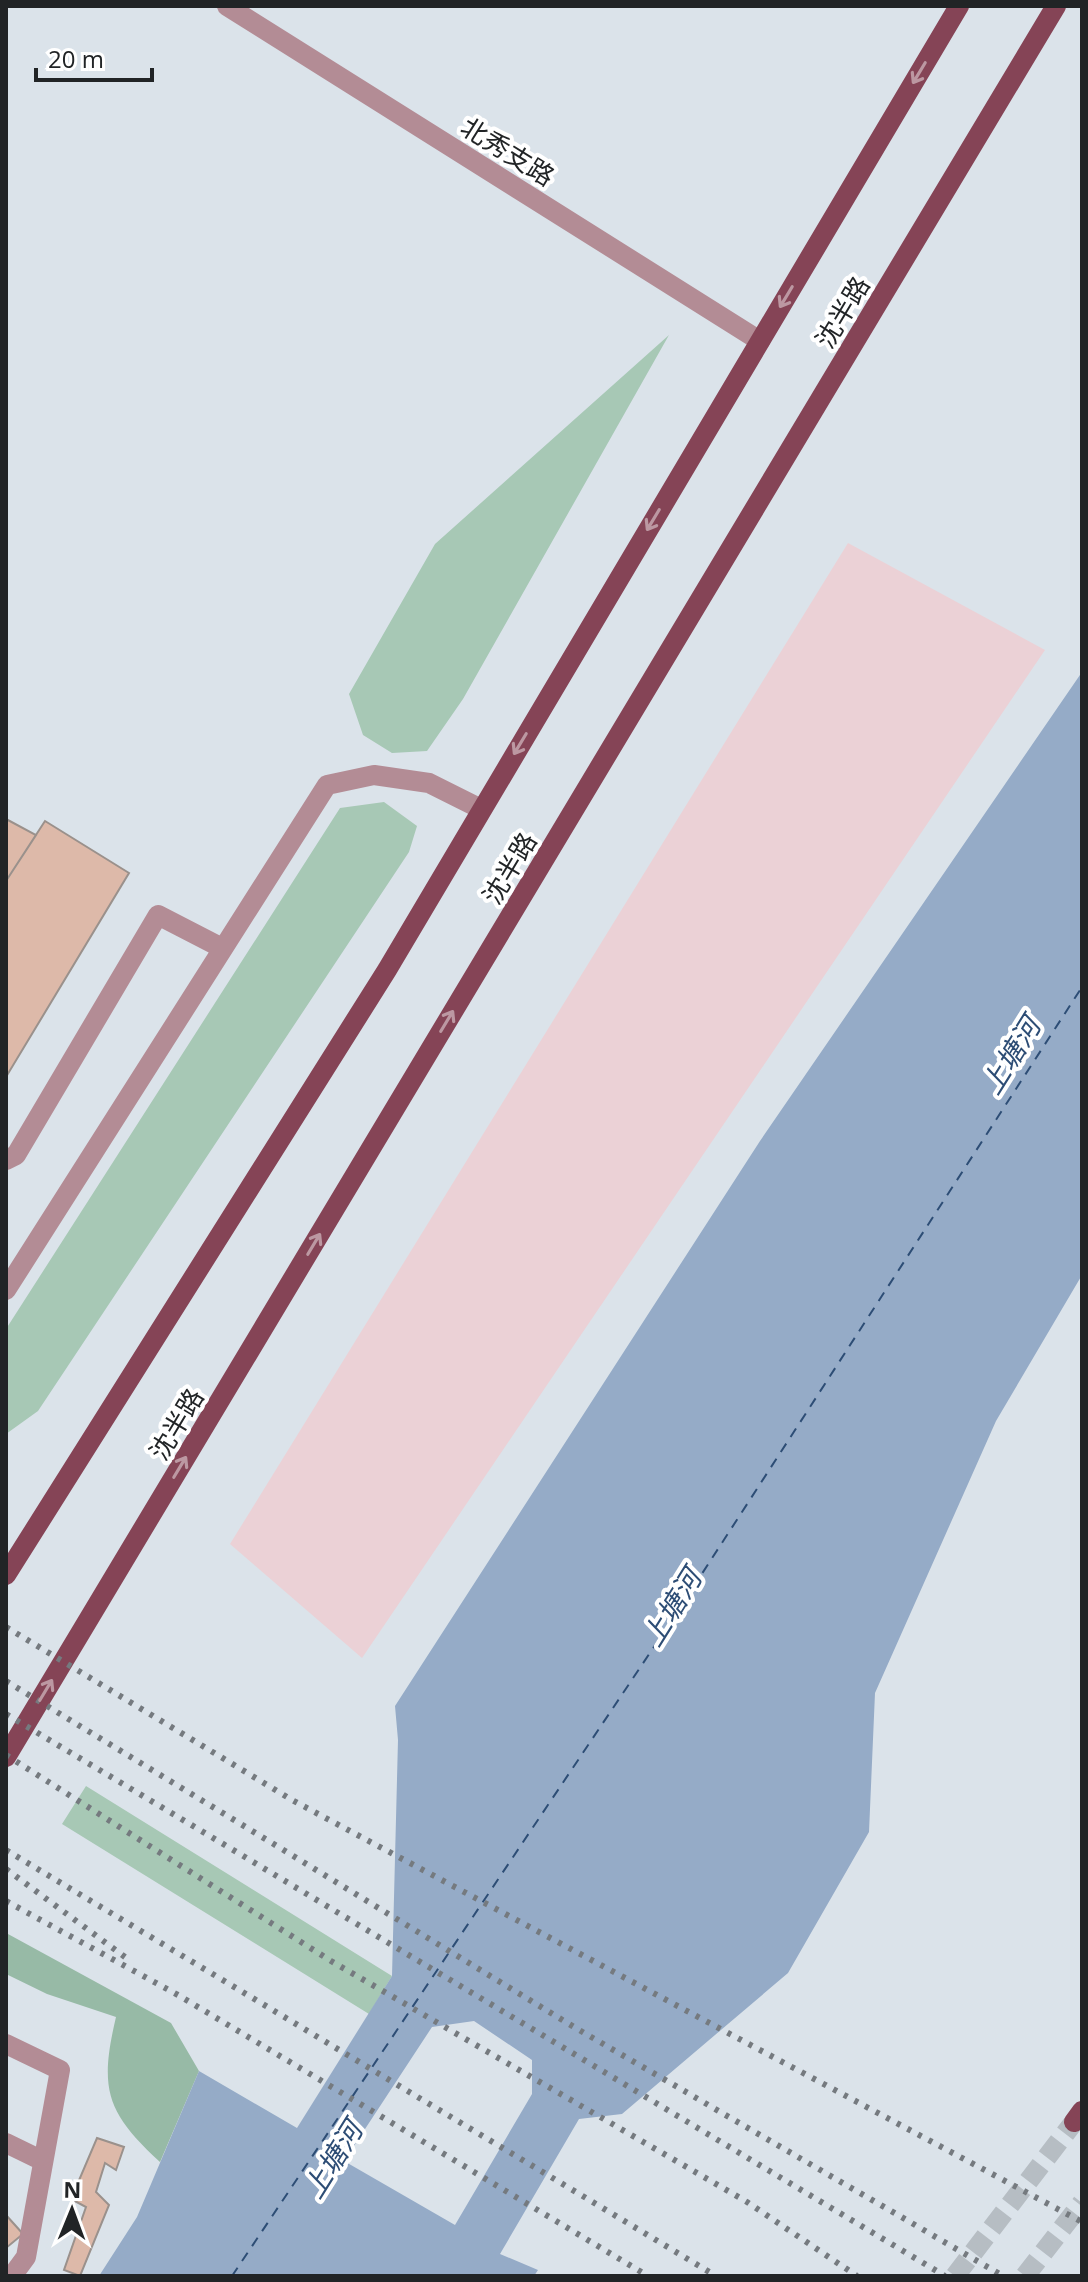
<svg xmlns="http://www.w3.org/2000/svg" width="1088" height="2282" viewBox="0 0 1088 2282" font-family="'Open Sans','Noto Sans SC',sans-serif">
<style>
.industrial{fill:#ebd1d6}
.green{fill:#a7c8b5}
.forest{fill:#97baa6}
.water{fill:#95abc7;fill-rule:evenodd}
.lines{fill:none;stroke-linecap:round;stroke-linejoin:round}
.ferry{stroke:#2d4d75;stroke-width:2;stroke-dasharray:10 8;stroke-linecap:butt}
.building{fill:#ddb9a9;stroke:#9a918c;stroke-width:2}
.major-tunnel{stroke:#b6bdc3;stroke-width:20;stroke-dasharray:20 10;stroke-linecap:butt}
.minor{stroke:#b38c95;stroke-width:20}
.major{stroke:#854456;stroke-width:20}
.rail{stroke:#757a7f;stroke-width:6;stroke-dasharray:4 8;stroke-linecap:butt}
.oneway{stroke:#bc98a2}
.labels{text-anchor:middle;dominant-baseline:central;stroke-width:8;stroke-linejoin:round;paint-order:stroke}
.street-label{font-size:26px;fill:#212426;stroke:#fff}
.water-label{font-size:28px;font-style:italic;fill:#2d4d75;stroke:#fff}
</style>
<rect width="100%" height="100%" fill="#dbe3ea"/>
<path class="industrial" d="M848 543 1045 650 362 1658 230 1544Z"/>
<path class="green" d="M669 335 463 699 427 751 392 753 363 735 349 694 435 544Z
M384 802 417 826 409 852 38 1411 6 1434V1329L340 808Z
M86 1786 392 1976 369 2014 62 1824Z"/>
<path class="forest" d="M8 1934 171 2023 199 2071 160 2162C106 2112 99 2089 116 2017L47 1994 6 1974Z"/>
<path class="water" d="M1082 672V1275L996 1421 875 1693 869 1832 788 1973 622 2114 579 2119 500 2254 538 2270 534 2276H99L137 2217 199 2071 297 2128 392 1976 398 1740 395 1706 760 1141ZM474 2021 532 2060V2094L455 2225 344 2161 432 2027Z"/>
<g class="lines">
<path class="ferry" d="M232 2276 672 1620 1082 987"/>
</g>
<path class="building" d="M6 819 36 835 6 881Z
M45 821 129 873 6 1077V881Z
M97 2138 124 2147 116 2170 105 2163 96 2192 109 2205 80 2276 64 2270 86 2207 71 2199Z
M6 2215 23 2234 6 2248Z"/>
<g class="lines">
<path class="major-tunnel" d="M955 2276 1074 2122
M1025 2276 1082 2203"/>
<path class="minor" d="M227 6 760 341
M6 1160 16 1155 158 915 222 948
M6 1290 327 785 374 775 429 783 481 809
M6 2044 60 2070 26 2257 12 2276
M6 2143 43 2161"/>
<path class="major" d="M6 1575 387 970 959 6
M6 1757 1056 6
M1074 2122 1082 2111"/>
<path class="rail" d="M6 1627 292 1800 1082 2222
M6 1681 574 2027 1003 2276
M6 1714 945 2276
M6 1755 331 1961 747 2202 857 2276
M6 1850 716 2276
M6 1869 125 1957
M6 1901 178 1995 648 2276"/>
</g>
<defs><path id="oneway-shaft" d="M-6 0H5M1.5-3L5.5 0L1.5 3" fill="none" stroke-width="1.6" stroke-linecap="round" stroke-linejoin="round" transform="scale(2)"/></defs>
<g class="oneway">
<use href="#oneway-shaft" transform="translate(919 73) rotate(121)"/>
<use href="#oneway-shaft" transform="translate(786 297) rotate(121)"/>
<use href="#oneway-shaft" transform="translate(653 520) rotate(121)"/>
<use href="#oneway-shaft" transform="translate(520 744) rotate(121)"/>
<use href="#oneway-shaft" transform="translate(447 1021) rotate(-59)"/>
<use href="#oneway-shaft" transform="translate(314 1244) rotate(-59)"/>
<use href="#oneway-shaft" transform="translate(180 1467) rotate(-59)"/>
<use href="#oneway-shaft" transform="translate(46 1690) rotate(-59)"/>
</g>
<g class="labels">
<g class="street-label">
<text transform="translate(508 151) rotate(32)">北秀支路</text>
<text transform="translate(842 312) rotate(-59)">沈半路</text>
<text transform="translate(509 868) rotate(-59)">沈半路</text>
<text transform="translate(176 1424) rotate(-59)">沈半路</text>
</g>
<g class="water-label">
<text transform="translate(1010 1055) rotate(-58)">上塘河</text>
<text transform="translate(671 1607) rotate(-58)">上塘河</text>
<text transform="translate(332 2159) rotate(-58)">上塘河</text>
</g>
</g>
<rect width="1088" height="2282" fill="none" stroke="#212426" stroke-width="16"/>
<g transform="translate(72 2210) rotate(1)" stroke="#ffffff" stroke-width="6" paint-order="stroke">
<path d="M0-6L14 30L0 20L-14 30Z" fill="#212426"/>
<text y="-12" font-size="22" font-weight="bold" text-anchor="middle" fill="#212426">N</text>
</g>
<path d="M36 68v12h116v-12" fill="none" stroke="#212426" stroke-width="4"/>
<text x="48" y="68" font-size="24" fill="#212426" stroke="#ffffff" stroke-width="6" paint-order="stroke">20 m</text>
</svg>
